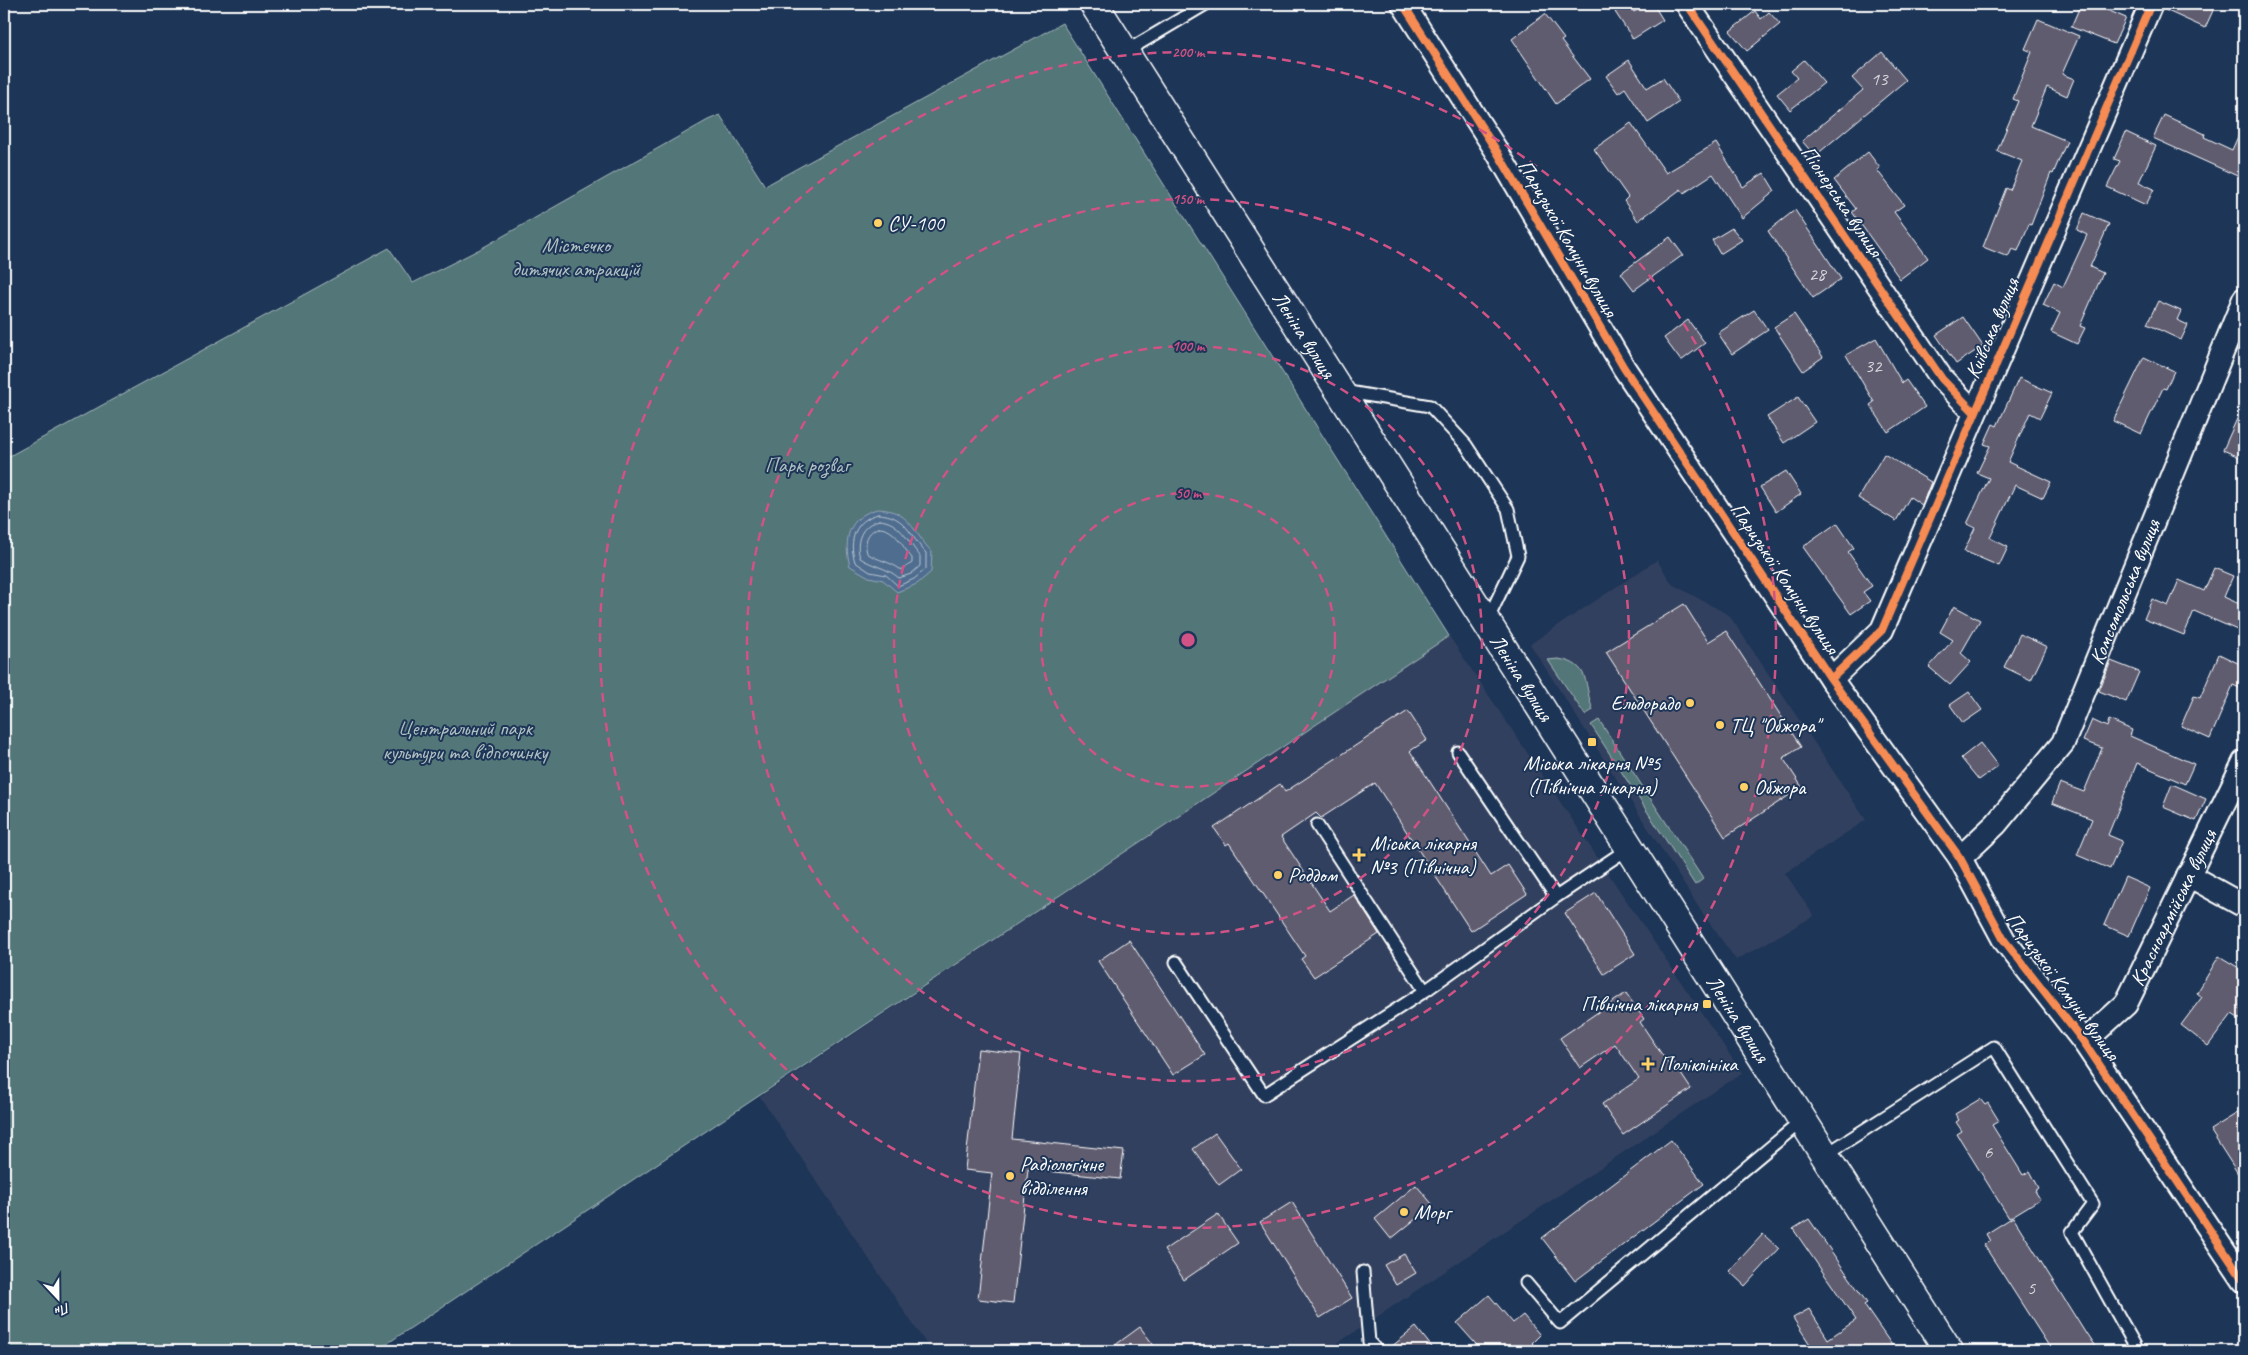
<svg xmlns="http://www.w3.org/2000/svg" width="2248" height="1355" viewBox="0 0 2248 1355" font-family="Caveat,sans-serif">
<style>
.built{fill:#31405e}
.green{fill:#527678;stroke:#a8babc}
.water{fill:#506d8f;stroke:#96a7bc}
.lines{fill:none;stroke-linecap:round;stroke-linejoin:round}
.shore{stroke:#b9c5d2;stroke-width:1}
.building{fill:#605b70;stroke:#fff}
.service-casing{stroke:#fff;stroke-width:15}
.minor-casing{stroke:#fff;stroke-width:26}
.secondary-casing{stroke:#fff;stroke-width:31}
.service{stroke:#1d3557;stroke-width:11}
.minor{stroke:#1d3557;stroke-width:22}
.secondary{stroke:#1d3557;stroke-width:28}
.cycleway-casing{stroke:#1d3557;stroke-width:11}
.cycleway{stroke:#f68b52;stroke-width:8}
.ring{fill:none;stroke:#d15284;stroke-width:2.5;stroke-dasharray:9 6}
.poi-dot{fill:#ffd166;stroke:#1d3557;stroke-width:2}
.labels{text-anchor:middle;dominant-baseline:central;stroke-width:4;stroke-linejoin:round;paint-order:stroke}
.number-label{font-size:19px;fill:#d7d6db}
.street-label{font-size:21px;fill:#fff;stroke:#1d3557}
.poi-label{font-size:21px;fill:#fff;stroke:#1d3557;text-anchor:start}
.park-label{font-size:21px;fill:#b1c1c2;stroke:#1d3557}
.centre{fill:#d15284;stroke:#1d3557;stroke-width:2.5}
.ring-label{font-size:15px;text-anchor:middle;font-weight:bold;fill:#d15284;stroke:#1d3557;stroke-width:4;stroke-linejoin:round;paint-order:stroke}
</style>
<rect width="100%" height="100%" fill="#1d3557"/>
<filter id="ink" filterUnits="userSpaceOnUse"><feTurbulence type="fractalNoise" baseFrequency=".02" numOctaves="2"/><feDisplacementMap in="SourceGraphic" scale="10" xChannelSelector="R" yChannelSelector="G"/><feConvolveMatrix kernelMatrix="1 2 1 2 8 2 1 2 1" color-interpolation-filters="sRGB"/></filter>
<g filter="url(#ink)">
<path class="built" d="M1657 560 1672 584 1729 615 1866 820 1785 873 1814 916 1736 960 1701 911 1530 644Z
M1449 636 1742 1073 1326 1351H931L760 1097Z"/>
<path class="green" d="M1062 23 1449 636 376 1351H4V459L389 248 413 283 482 248 708 120 720 115 765 186Z
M1558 659C1592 664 1583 685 1593 710L1585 715 1548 660Z
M1599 720 1703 879 1695 885 1591 725Z"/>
<path class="water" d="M877 509C910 510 911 530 932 552L931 572 917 584 897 592 883 580 869 577 850 566C843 539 848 517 877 509Z"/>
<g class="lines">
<path class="shore" d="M878 514C906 515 909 535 926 553V569L914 579 898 586 886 575 870 572 855 562C848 540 855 520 878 514Z
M879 520C900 521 907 541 920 556V566L911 574 899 578C886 567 874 567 860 558 855 541 861 525 879 520Z
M879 528C896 528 902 547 912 558V563L901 570C890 561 878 561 867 553 864 542 867 531 879 528Z"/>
</g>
<path class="building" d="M1629 4 1634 12 1647 4H1653L1663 20 1633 39 1615 12Z
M2081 4H2093L2126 18 2114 44 2071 27Z
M2164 4H2216L2205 28 2163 9Z
M1755 11 1761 19 1769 12 1780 24 1747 51 1730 31Z
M1545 14 1564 39 1561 41 1590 79 1556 104 1512 39Z
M2038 19 2079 36 2062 74 2074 79 2067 96 2047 87 2031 126 2067 141 2053 174 2051 173 2031 225 2029 224 2018 251 2012 249 2008 257 1983 247 2006 188 2010 190 2022 161 1997 151 2018 101 2013 99 2032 52 2025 49Z
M1882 52 1906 80 1815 156 1802 141 1863 90 1852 78Z
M1629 60 1647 88 1663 78 1679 102 1648 123 1625 88 1618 93 1606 76Z
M1804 60 1824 83 1790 110 1777 94 1797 78 1791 71Z
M2164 115 2205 134 2204 137 2232 150 2244 123V179L2153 138Z
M1631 123 1666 173 1716 143 1743 187 1764 173 1775 191 1742 218 1713 174 1684 193 1681 189 1638 221 1624 201 1628 197 1594 149Z
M2126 132 2156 146 2139 182 2154 189 2146 205 2107 187 2120 161 2114 159Z
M1868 152 1880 168 1877 170 1904 205 1894 212 1928 258 1900 279 1852 212 1856 209 1834 180Z
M1795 210 1841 279 1813 298 1768 231Z
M2084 213 2109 224 2090 267 2103 273 2080 326 2085 328 2077 344 2051 332 2060 313 2043 305 2054 282 2063 287 2087 235 2077 230Z
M1732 228 1742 240 1720 254 1712 240Z
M1670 237 1683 255 1634 290 1621 273Z
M2158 301 2181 311 2177 320 2188 325 2181 340 2147 324Z
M1754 310 1768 330 1732 354 1718 333Z
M1794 314 1823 357 1803 371 1774 327Z
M1963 317 1983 346 1956 364 1936 335Z
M1688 320 1705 343 1681 361 1664 338Z
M1876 338 1902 383 1906 380 1925 407 1888 432 1870 405 1874 402 1846 355Z
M2144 357 2174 371 2166 389 2163 388 2141 434 2113 421Z
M2019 378 2052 393 2040 418 2030 413 2008 462 2051 482 2043 498 2015 485 1990 538 2008 547 1999 566 1964 551 1975 528 1967 524 1989 478 1977 473 1990 446 1984 444 1993 424 1997 426Z
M1798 397 1815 422 1784 443 1767 417Z
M2244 403V459L2223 450Z
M1884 454 1931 482 1922 505 1910 497 1896 521 1858 498Z
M1786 471 1801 494 1776 512 1760 487Z
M1837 523 1854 548 1848 552 1872 586 1863 592 1870 601 1851 614 1803 547Z
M2214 568 2233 576 2224 597 2244 606V633L2194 611 2184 635 2144 619 2152 599 2168 606 2179 580 2204 591Z
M1684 604 1708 642 1726 631 1801 747 1783 758 1802 787 1725 837 1606 652Z
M1954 606 1980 620 1961 653 1971 662 1950 685 1929 667 1953 640 1940 632Z
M2020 634 2047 647 2031 680 2004 667Z
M2219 654 2244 666V690L2233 685 2210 739 2181 726 2194 696 2200 698Z
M2111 661 2139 672 2126 702 2099 691Z
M1969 692 1982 710 1963 723 1950 705Z
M1408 711 1427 740 1410 751 1491 876 1508 865 1527 894 1471 931 1375 783 1321 818 1316 813 1281 837 1330 911 1354 895 1379 934 1314 977 1301 959 1305 956 1229 843 1226 845 1214 828 1280 784 1285 792Z
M2092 720 2107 727 2109 720 2132 730 2130 736 2194 764 2185 784 2137 763 2108 835 2122 841 2110 869 2077 855 2092 819 2052 803 2060 783 2084 792 2102 748 2083 741Z
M1980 743 1998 766 1979 780 1961 758Z
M2172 784 2206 799 2196 821 2163 807Z
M2125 877 2150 888 2129 936 2104 925Z
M1596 893 1635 954 1604 974 1565 913Z
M1129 940 1205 1055 1173 1075 1098 961Z
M2219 956 2244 971V1022L2232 1014 2208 1046 2181 1025 2202 997 2197 993Z
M1626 993 1644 1019 1640 1022 1669 1065 1673 1062 1691 1089 1623 1135 1602 1104 1639 1079 1615 1044 1580 1068 1560 1038Z
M978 1049 1021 1054 1012 1139 1124 1151 1120 1179 1028 1169 1013 1303 978 1299 992 1173 965 1170Z
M1980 1099 1985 1105 1988 1103 1999 1121 1992 1125 2023 1175 2030 1171 2039 1188 2035 1191 2040 1199 2009 1218 1957 1134 1962 1131 1956 1122 1959 1120 1955 1114Z
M2244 1109V1183L2210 1130Z
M1215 1133 1241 1169 1219 1185 1193 1149Z
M1671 1140 1704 1184 1575 1281 1542 1238Z
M1416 1185 1433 1205 1391 1239 1375 1219Z
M1292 1202 1352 1298 1320 1318 1260 1222Z
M1218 1214 1238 1243 1184 1280 1164 1250Z
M2013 1217 2086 1334 2087 1333 2099 1351H2052L1984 1245 1990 1241 1986 1234Z
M1809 1219 1867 1303 1864 1305 1896 1351H1809L1813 1349 1793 1318 1809 1309 1828 1339 1856 1320 1793 1229Z
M1763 1234 1779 1249 1745 1286 1729 1271Z
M1404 1254 1416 1273 1396 1285 1384 1265Z
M1489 1295 1513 1323 1523 1315 1540 1335 1532 1343 1539 1351H1482L1457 1323Z
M1140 1327 1158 1351H1107Z
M1416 1327 1435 1351H1386Z"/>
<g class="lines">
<defs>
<path id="service" d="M1125 52 1206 4
M1343 391 1430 406 1466 445 1508 509 1518 556 1487 621
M1458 752 1556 897 1629 848
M1317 825 1425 991 1556 897
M1176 962 1264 1095 1425 991
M1825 1155 1994 1047 2093 1204 2072 1232 2138 1351
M1363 1272 1369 1342 1377 1351
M1526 1283 1560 1323 1803 1120"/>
<g id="minor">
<path d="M1403 4 1496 150 1624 368 1831 679 1960 858 2004 940 2084 1042 2244 1281"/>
<path d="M1687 4 1942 379 1974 412"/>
<path d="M1831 679 1882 630 2151 4"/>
<path id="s1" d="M1960 858 1996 824 2063 743 2244 299"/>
<path d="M2188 875 2244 906"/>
<path id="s2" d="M2084 1042 2126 1004 2244 762"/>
</g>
<g id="secondary">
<path id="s3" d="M1094 4 1949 1351"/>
</g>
</defs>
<use href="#service" class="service-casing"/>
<use href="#minor" class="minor-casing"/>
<use href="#secondary" class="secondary-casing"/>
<use href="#service" class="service"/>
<use href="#minor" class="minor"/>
<use href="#secondary" class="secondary"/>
<defs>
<path id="cycleway" d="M1403 4 1496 150 1624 368 1831 679 1960 858 2004 940 2084 1042 2244 1281
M1687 4 1942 379 1974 412
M1831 679 1882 630 2151 4"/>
</defs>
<use href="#cycleway" class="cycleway-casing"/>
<use href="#cycleway" class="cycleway"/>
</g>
</g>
<g class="ring">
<circle cx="1188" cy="640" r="147"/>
<circle cx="1188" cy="640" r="294"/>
<circle cx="1188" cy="640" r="441"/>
<circle cx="1188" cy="640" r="588"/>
</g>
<g class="poi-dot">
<circle cx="878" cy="223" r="5"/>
<circle cx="1690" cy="703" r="5"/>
<circle cx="1720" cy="725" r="5"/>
<rect x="1587" y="737" width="10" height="10" rx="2.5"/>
<circle cx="1744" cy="787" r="5"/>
<path d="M1356.5 847.5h5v5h5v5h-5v5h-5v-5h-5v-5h5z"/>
<circle cx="1278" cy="875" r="5"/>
<rect x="1702" y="999" width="10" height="10" rx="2.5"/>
<path d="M1645.5 1056.5h5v5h5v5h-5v5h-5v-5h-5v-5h5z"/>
<circle cx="1010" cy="1176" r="5"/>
<circle cx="1404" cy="1212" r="5"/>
</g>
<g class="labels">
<g class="number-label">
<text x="1879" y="79">13</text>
<text x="1817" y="274">28</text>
<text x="1873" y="366">32</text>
<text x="1988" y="1152">6</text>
<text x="2031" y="1288">5</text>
</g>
<g class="street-label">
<text transform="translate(1842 201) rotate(56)">Піонерська вулиця</text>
<text transform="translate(1568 238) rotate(60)">Паризької Комуни вулиця</text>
<text transform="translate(1992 328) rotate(-67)">Київська вулиця</text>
<text stroke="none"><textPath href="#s3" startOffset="392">Леніна вулиця</textPath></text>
<text transform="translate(1785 578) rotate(56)">Паризької Комуни вулиця</text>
<text stroke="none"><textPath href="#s1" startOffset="318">Комсомольська вулиця</textPath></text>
<text stroke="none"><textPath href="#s3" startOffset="798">Леніна вулиця</textPath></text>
<text stroke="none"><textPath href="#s2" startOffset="164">Красноармійська вулиця</textPath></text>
<text transform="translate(2063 986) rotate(54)">Паризької Комуни вулиця</text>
<text stroke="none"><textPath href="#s3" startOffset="1202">Леніна вулиця</textPath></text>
</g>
<g class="poi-label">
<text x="888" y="223">СУ-100</text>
<text x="1680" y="703" text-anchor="end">Ельдорадо</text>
<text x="1730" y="725">ТЦ "Обжора"</text>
<text x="1592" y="763" text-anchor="middle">Міська лікарня №5<tspan x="1592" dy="24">(Північна лікарня)</tspan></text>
<text x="1754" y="787">Обжора</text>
<text x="1370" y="843">Міська лікарня<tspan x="1370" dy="24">№3 (Північна)</tspan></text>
<text x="1288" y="875">Роддом</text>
<text x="1697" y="1004" text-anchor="end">Північна лікарня</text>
<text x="1659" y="1064">Поліклініка</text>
<text x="1020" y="1164">Радіологічне<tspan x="1020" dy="24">відділення</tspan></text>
<text x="1414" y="1212">Морг</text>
</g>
<g class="park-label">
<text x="576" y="245">Містечко<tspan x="576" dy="24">дитячих атракцій</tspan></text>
<text x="807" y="465">Парк розваг</text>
<text x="465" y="728">Центральний парк<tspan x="465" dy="24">культури та відпочинку</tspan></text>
</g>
</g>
<circle cx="1188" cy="640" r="8" class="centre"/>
<g class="ring-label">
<text x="1188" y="57">200 m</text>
<text x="1188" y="204">150 m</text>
<text x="1188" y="351">100 m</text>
<text x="1188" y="498">50 m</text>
</g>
<rect width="2248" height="1355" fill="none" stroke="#1d3557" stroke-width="20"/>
<rect x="10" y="10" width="2228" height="1335" fill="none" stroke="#fff" stroke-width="2" filter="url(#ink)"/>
<g transform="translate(58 1298) rotate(158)" stroke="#1d3557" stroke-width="4" paint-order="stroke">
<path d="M0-4L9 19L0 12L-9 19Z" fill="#ffffff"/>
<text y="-8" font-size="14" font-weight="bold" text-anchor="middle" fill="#ffffff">Пн</text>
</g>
</svg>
